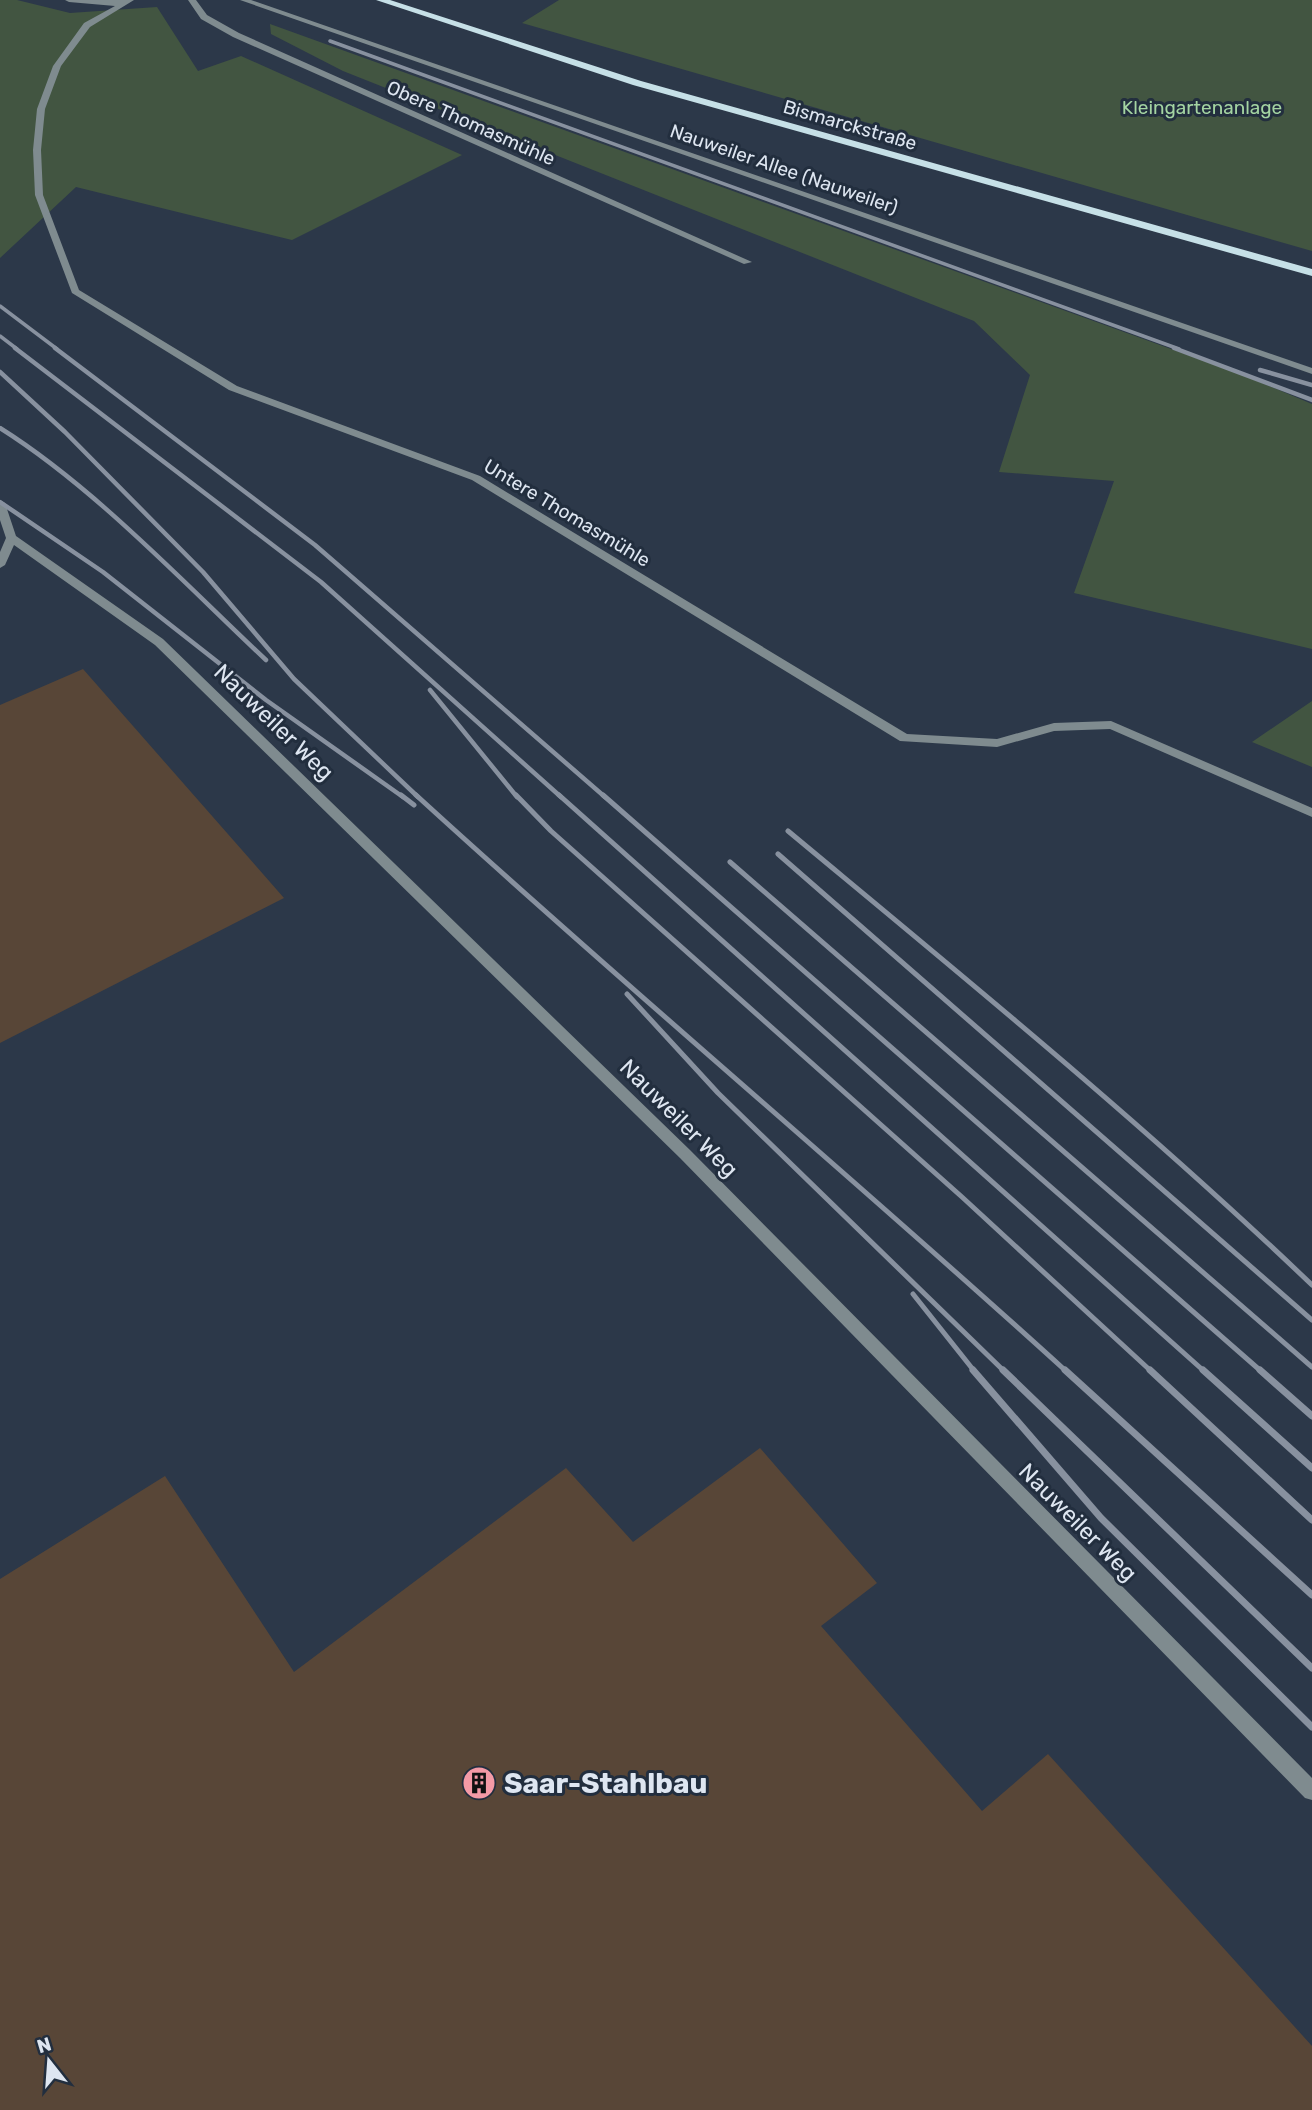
<svg xmlns="http://www.w3.org/2000/svg" width="1312" height="2110" viewBox="0 0 1312 2110" font-family="Rubik,sans-serif">
<style>
.green{fill:#425541}
.building{fill:#584637}
.lines{fill:none;stroke-linecap:round;stroke-linejoin:round}
.lane{fill:#7f8b8f;fill-rule:evenodd}
.primary{fill:#c6e0e7;fill-rule:evenodd}
.rail-far3{stroke:#88919f;stroke-width:3.5}
.rail-far2{stroke:#88919f;stroke-width:4.5}
.rail-far1{stroke:#88919f;stroke-width:5}
.rail{stroke:#88919f;stroke-width:7}
.labels{text-anchor:middle;dominant-baseline:central;stroke-width:6;stroke-linejoin:round;paint-order:stroke}
.far-park-label{font-size:19px;fill:#a4d4a2;stroke:#222e3e}
.far-street-label{font-size:19px;fill:#dee6f1;stroke:#222e3e}
.street-label{font-size:23px;fill:#dee6f1;stroke:#222e3e}
.near-poi-label{font-size:28px;font-weight:bold;fill:#dee6f1;stroke:#222e3e;text-anchor:start}
</style>
<rect width="100%" height="100%" fill="#2c3849"/>
<path class="green" d="M0 0H17L70 13 157 7 198 71 241 56 462 155 292 240 76 187 0 258Z
M559 0H1312V251L522 23Z
M270 24 1243 375 1312 404V649L1074 593 1114 481 999 472 1030 375 974 321 343 71 271 34Z
M1312 701V767L1252 742Z"/>
<path class="building" d="M83 669 284 898 0 1043V705Z
M760 1448 877 1583 821 1626 982 1811 1048 1754 1312 2046V2110H0V1579L165 1476 294 1672 566 1468 633 1542Z"/>
<g class="lines">
<path class="lane" d="M65 0H134L90 27 61 66 45 109 41 150 43 195 79 290 237 386 480 476 907 734 997 739 1054 723 1111 721 1312 808V817L1110 729 1054 731 997 747 900 741 472 480 229 390 72 293 35 195 33 150 37 109 53 66 84 23 115 6 69 2Z
M188 0H196L207 15 239 33 752 262 744 264 233 37 201 19Z
M240 0H251L1312 368V374Z
M0 500 5 503 16 536 163 639 690 1150 1312 1778V1800L1305 1798 680 1158 155 645 14 545 5 565 0 568V552L6 538 0 520Z"/>
<path class="primary" d="M376 0H390L641 81 1312 269V276L633 85Z"/>
<path class="rail-far3" d="M330 41 1179 349
M0 306 57 349
M0 336 17 349"/>
<path class="rail-far2" d="M15 348 321 582 561 797
M55 348 315 545 605 797
M1174 348 1312 400
M1260 370 1312 385
M0 372 65 432 203 572 294 679 418 797
M0 428C94 487 184 583 266 660
M0 502 103 572 266 700 403 797
M430 690 517 797"/>
<path class="rail-far1" d="M401 795 414 805
M416 795C630 991 853 1177 1067 1372
M516 795 551 831 962 1197 1152 1372
M559 795 1205 1372
M603 795 1262 1372
M788 831C966 979 1145 1125 1312 1285
M778 854 1312 1320
M730 862 1312 1367
M627 994 718 1093 1005 1372
M913 1294 975 1372"/>
<path class="rail" d="M973 1370 1101 1518 1312 1727
M1003 1370 1312 1668
M1065 1370 1312 1595
M1150 1370 1312 1520
M1203 1370 1312 1468
M1260 1370 1312 1416"/>
</g>
<defs>
<symbol id="building-disc" viewBox="-11 -11 22 22"><circle r="9.5" fill="#f49aa6" stroke="#222e3e"/><path d="M-4-6H4V6H1V3H-1V6H-4ZM-2.5-4.3h1.7v1.8h-1.7ZM.8-4.3h1.7v1.8H.8ZM-2.5-1h1.7V.8h-1.7ZM.8-1h1.7V.8H.8Z" fill="#111"/></symbol>
</defs>
<g fill-rule="evenodd">
<use href="#building-disc" x="460" y="1764" width="38" height="38"/>
</g>
<g class="labels">
<g class="far-park-label">
<text x="1202" y="107">Kleingartenanlage</text>
</g>
<g class="far-street-label">
<text transform="translate(471 123) rotate(24)">Obere Thomasmühle</text>
<text transform="translate(850 125) rotate(16)">Bismarckstraße</text>
<text transform="translate(784 169) rotate(19)">Nauweiler Allee (Nauweiler)</text>
<text transform="translate(567 513) rotate(31)">Untere Thomasmühle</text>
</g>
<g class="street-label">
<text transform="translate(274 722) rotate(44)">Nauweiler Weg</text>
<text transform="translate(679 1118) rotate(45)">Nauweiler Weg</text>
<text transform="translate(1078 1522) rotate(45)">Nauweiler Weg</text>
</g>
<g class="near-poi-label">
<text x="504" y="1783">Saar-Stahlbau</text>
</g>
</g>
<g transform="translate(49 2061) rotate(343)" stroke="#222e3e" stroke-width="5" paint-order="stroke">
<path d="M0-5L12 26L0 18L-12 26Z" fill="#dee6f1"/>
<text y="-10" font-size="19" font-weight="bold" text-anchor="middle" fill="#dee6f1">N</text>
</g>
</svg>
